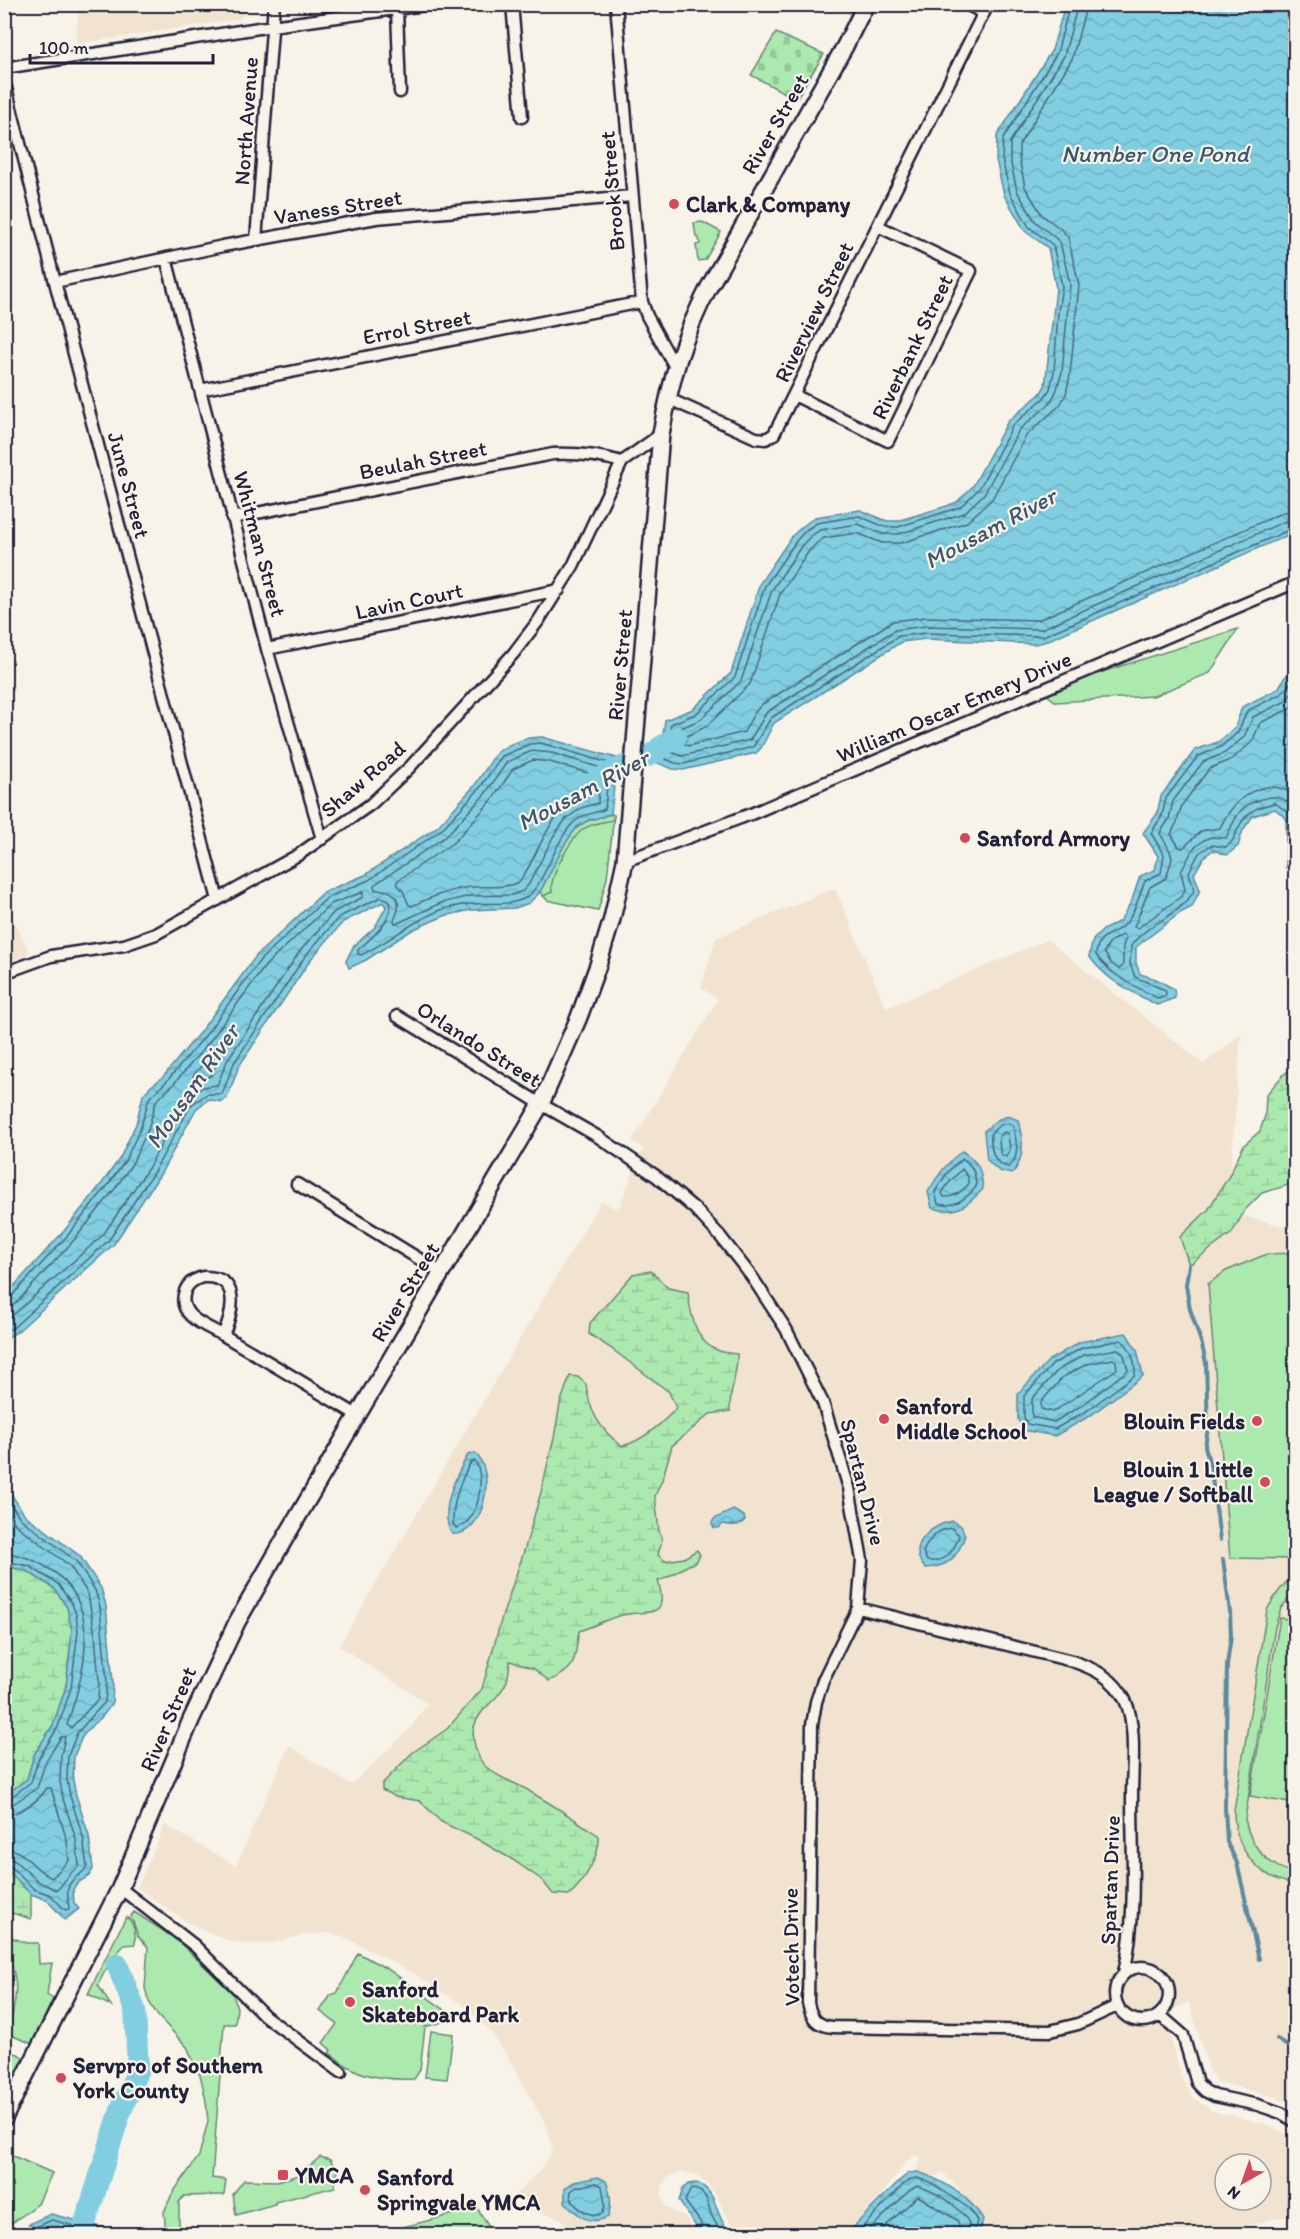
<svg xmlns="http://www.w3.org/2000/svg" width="1300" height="2239" viewBox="0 0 1300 2239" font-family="Itim,sans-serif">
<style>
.built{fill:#f1e3cf;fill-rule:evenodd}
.green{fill:#ace9af;stroke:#678675;stroke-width:1.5}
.forest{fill:url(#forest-crowns);stroke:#678675;stroke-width:1.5}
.wetland{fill:url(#wetland-marsh);stroke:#678675;stroke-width:1.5}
.cemetery{fill:url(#cemetery-stones);stroke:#678675;stroke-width:1.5}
.water{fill:url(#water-waves);stroke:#5c899f;stroke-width:1.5}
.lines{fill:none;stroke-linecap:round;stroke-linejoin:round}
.shore{stroke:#48677d;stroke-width:1.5}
.stream{stroke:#5c899f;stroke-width:4}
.river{stroke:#82cee1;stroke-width:22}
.street-casing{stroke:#22223b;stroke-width:15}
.secondary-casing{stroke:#22223b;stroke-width:20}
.street{stroke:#f7f3e8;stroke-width:10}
.secondary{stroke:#f7f3e8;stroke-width:15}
.poi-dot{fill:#d1495b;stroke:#f7f3e8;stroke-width:2}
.labels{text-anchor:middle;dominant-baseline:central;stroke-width:4.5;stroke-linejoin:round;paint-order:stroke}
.street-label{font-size:22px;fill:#22223b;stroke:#f7f3e8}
.poi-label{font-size:22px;font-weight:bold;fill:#22223b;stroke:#f7f3e8;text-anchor:start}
.water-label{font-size:24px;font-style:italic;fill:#3f566d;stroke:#f7f3e8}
</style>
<defs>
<pattern id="forest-crowns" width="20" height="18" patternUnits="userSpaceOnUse" patternTransform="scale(1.5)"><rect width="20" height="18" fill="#ace9af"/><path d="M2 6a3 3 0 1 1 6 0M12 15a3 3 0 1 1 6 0" fill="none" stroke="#94c897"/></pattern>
<pattern id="wetland-marsh" width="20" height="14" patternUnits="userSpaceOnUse" patternTransform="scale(1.5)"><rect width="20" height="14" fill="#ace9af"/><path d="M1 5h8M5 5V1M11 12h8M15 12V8" fill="none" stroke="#94c897"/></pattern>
<pattern id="cemetery-stones" width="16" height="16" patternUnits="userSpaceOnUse" patternTransform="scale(1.5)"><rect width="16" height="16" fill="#ace9af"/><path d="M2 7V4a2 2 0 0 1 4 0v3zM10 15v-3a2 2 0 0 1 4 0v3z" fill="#94c897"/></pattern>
<pattern id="water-waves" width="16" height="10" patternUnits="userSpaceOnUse" patternTransform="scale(1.5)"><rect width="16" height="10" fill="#82cee1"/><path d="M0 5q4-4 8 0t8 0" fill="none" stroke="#70b1c2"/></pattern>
</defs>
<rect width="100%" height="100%" fill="#f7f3e8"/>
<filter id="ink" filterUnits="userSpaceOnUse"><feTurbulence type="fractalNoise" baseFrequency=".0167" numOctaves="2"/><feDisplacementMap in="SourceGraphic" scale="12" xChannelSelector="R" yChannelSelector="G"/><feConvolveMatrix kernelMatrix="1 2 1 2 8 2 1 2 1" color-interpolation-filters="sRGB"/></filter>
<g filter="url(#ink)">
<path class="built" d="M79 5 80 4 250 5 240 19 76 44Z
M835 888 886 1008 1047 940 1204 1064 1241 1034 1228 1212 1295 1229V2106L1271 2096 1218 2082 1209 2070 1189 2002 1164 2014 1182 2079 1193 2097 1212 2111 1266 2124 1295 2139V2214L1211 2234H972L970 2202 966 2197 943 2172 936 2176H922L916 2170 921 2158 916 2155 907 2161 882 2194 845 2234H736L718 2198 707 2184 694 2174 682 2171 667 2178 663 2184 661 2195 666 2207 687 2218 690 2227 688 2234H640L632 2232 623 2234H575L561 2219 531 2209 514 2196 541 2169 553 2150 546 2125 505 2052 490 2031 465 2006 416 1975 345 1937 327 1933 305 1935 272 1943 246 1944 227 1940 190 1924 137 1888 165 1825 236 1866 289 1746 351 1785 412 1727 427 1703 339 1646 601 1201 618 1210 643 1148 632 1141 718 999 701 988 716 938ZM1225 2164H1261V2200H1225Z
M4 901 30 953 5 964H4Z"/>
<path class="green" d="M702 222 721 232 705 260 698 261 696 245 700 244 699 238 696 237 694 223Z
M1238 629 1210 673 1153 696 1056 702 1042 691Z
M611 814 614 815 607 878 598 911 547 900 540 892 577 827Z
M1295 1253V1559L1230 1558 1208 1284 1226 1271 1267 1254Z
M1295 1576V1591L1281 1608 1275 1627 1245 1819C1250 1846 1268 1867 1295 1873V1884C1258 1879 1234 1848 1234 1811L1267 1610C1275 1596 1282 1584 1295 1576Z
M1280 1618 1295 1620V1804L1250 1796Z
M134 1912 176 1939 233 1994 237 2008 235 2024H224L212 2178 226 2180 224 2195 184 2196 179 2202V2234H166L164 2212 172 2194 199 2156 208 2121 206 2101 201 2078 187 2047 158 2016 149 2002 145 1988 148 1947 138 1936 131 1916Z
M126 1917C134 1921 136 1935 135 1944L124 1945C112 1958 105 1969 98 1985L111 2006 88 1994Z
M11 1937 26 1943H38L39 1964 52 1963 47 1995 53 1999 33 2044 8 2034C12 2015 19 1992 14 1974 12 1962 4 1954 5 1943Z
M358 1953 389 1970 456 2018 425 2027 420 2070 414 2079C396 2080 369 2078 353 2069 344 2065 337 2058 329 2053L331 2050 323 2043 337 2024 320 2011 331 1995 337 1993Z
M431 2031 453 2034 447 2079 425 2077Z
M5 2051 18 2054 24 2058 5 2097Z
M4 2152 52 2173 38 2204 5 2228Z
M320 2157 330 2160 338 2172 334 2179 335 2187 275 2202V2204L236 2215 233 2194 244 2180 277 2181 299 2175Z
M477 2208 487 2224 490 2234H383L384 2232Z"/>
<path class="forest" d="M611 814 614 815 613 820C603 822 591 823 582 830 571 839 548 878 552 892L543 896 540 892C551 871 566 830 587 821 595 818 603 816 611 814Z"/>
<path class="wetland" d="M1295 1067V1183L1262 1193 1245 1210 1232 1233 1189 1265 1180 1237 1208 1210 1229 1176 1243 1146 1260 1131 1265 1116 1266 1095 1284 1074Z
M651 1271 668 1288 688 1292C690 1312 696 1343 717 1350 723 1353 730 1353 737 1354 738 1374 729 1391 730 1411L710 1414 672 1446 662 1480 655 1496 659 1531 662 1540 658 1555 665 1561 684 1558 697 1550 700 1555 696 1562C680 1567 673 1577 658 1581 671 1623 644 1608 618 1616 605 1620 592 1627 579 1631 574 1658 579 1669 549 1681L534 1669 510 1661C509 1668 509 1677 506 1683 498 1701 479 1708 474 1727 471 1738 477 1758 485 1766 497 1778 515 1782 529 1791 553 1805 576 1820 599 1836 600 1856 584 1882 569 1895L553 1894 542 1880 513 1860 477 1839 441 1822 420 1801 396 1797 382 1790V1784L412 1753 447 1729 482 1689 502 1617 525 1548 541 1492 554 1438 560 1404 570 1376 578 1377 586 1384C589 1411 600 1430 622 1446 641 1442 663 1423 676 1408L669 1392 612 1349 589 1334 590 1323 633 1274Z
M5 1566 27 1571 54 1588 67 1607 72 1630 66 1687 53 1725 34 1755 27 1779 5 1795Z
M4 1868 31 1894V1919L12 1913 5 1917Z"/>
<path class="cemetery" d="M776 33 824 54 796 99 751 75Z"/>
<path class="water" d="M1065 5H1295V532L1044 642 1035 644 926 639 901 642 774 723 761 748 756 753 683 770 673 769 655 762 652 754 653 740 663 735 665 720 693 709 731 673 760 583 792 536 803 526 815 517 860 510 887 521H897L947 506 957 502 973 486 1008 421 1040 394 1045 386 1056 288 1048 248 1025 231 1004 195 996 160 997 136 1052 50Z
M1295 668V699L1293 707 1296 711 1295 853 1286 867V818L1275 809 1253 816 1243 830 1238 846 1227 855 1213 850 1204 857 1194 874 1200 890 1192 907 1180 913 1136 947V963L1140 974 1156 979 1174 989 1175 998 1157 1005C1128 989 1110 984 1089 956L1093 940 1103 930 1120 921 1132 900 1140 876 1155 870 1158 856 1143 833 1157 814 1161 796 1195 750 1218 742 1235 728 1242 707 1278 689 1285 677Z
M542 737 617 758 611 814 587 821 577 827 565 844 540 892 529 903 515 908 471 910 444 916 412 930 366 960 349 968 346 961 353 947 375 927 386 907 383 902 343 922 311 959 239 1066 227 1098 221 1102 209 1099 196 1109 161 1173 114 1244 17 1332 5 1339V1296L64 1231 103 1182 120 1158 136 1124 143 1095 150 1087 163 1077 200 1032 256 956 324 892 365 875 438 826 475 785 497 752 511 744 529 738Z
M1008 1116 1018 1120C1023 1140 1026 1157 1012 1174L999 1171 987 1160 984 1131 997 1120Z
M962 1151C979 1162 981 1169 983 1189 966 1207 956 1215 932 1208L928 1192C937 1176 947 1162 962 1151Z
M1126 1333 1137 1350 1143 1376 1091 1415 1055 1436 1023 1430 1018 1419V1394L1049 1360 1080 1342Z
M475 1453C497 1472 484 1537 452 1534 438 1513 456 1475 468 1455Z
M5 1485 25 1515 80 1556 101 1588 106 1606 113 1683 112 1704 101 1718 93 1724 82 1737 74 1756 73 1780 76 1795 89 1836 93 1869 89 1876 79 1882 73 1889 74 1903 79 1909 65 1920 47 1900 31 1894 5 1868V1795L27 1779 34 1755 53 1725 66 1687 72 1630 67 1607 54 1588 27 1571 5 1566Z
M733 1510 744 1516 745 1520C738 1528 732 1525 723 1524L718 1528H714L712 1523 714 1519Z
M953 1521 961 1526 965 1535C958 1557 949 1567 925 1568 906 1546 930 1525 953 1521Z
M918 2172C944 2181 969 2196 983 2219L979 2234H848L858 2222 899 2181 909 2173Z
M598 2177 606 2181C611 2194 612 2204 608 2217 589 2226 578 2216 565 2202V2188L574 2182Z
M696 2183C720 2190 713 2221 734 2234H695V2225L679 2201 683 2189 688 2184Z
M51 2214 129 2234H18L31 2223Z"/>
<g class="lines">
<path class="shore" d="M1070 4 1057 53 1003 139 1002 159 1010 193 1029 227 1053 245 1062 286 1058 312 1054 372 1050 389 1044 398 1013 425 979 489 960 507 898 527H885L859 516 817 523 806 530 797 540 765 586 735 677 696 714 671 724 668 738 659 745V756L675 763 683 764 753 747 771 718 899 636 926 633 1043 636 1296 527
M1078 4 1064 56 1010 142V159L1017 191 1035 221 1060 242 1070 284 1062 372 1056 392 1049 404 1019 430 984 494 964 513 899 534H883L858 524 820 530 811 536 802 545 772 590 741 681 700 720 678 729 676 740 668 751 682 756 750 740 767 712 895 630 926 626 1041 629 1288 520 1296 519
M1087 4 1072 59 1019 145V158L1025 187 1042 215 1062 230 1068 237 1079 285 1070 375 1066 394 1060 405 1026 436 992 499 967 522 901 543H882L857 533 824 538 817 543 809 551 780 594 750 684 707 726 687 736 685 744 688 746 744 732 755 712 761 705 893 621 926 617 1038 620 1284 512 1296 510
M1296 676 1281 694 1247 711 1238 732 1221 747 1198 756 1166 798 1162 816 1151 833 1164 855 1161 873 1145 881C1139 895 1135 914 1124 925 1111 937 1098 932 1096 955 1112 977 1134 985 1157 998L1165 996 1166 993 1165 990 1135 977 1130 964 1131 946C1146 923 1183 915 1194 890L1189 872 1199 853 1211 845 1226 847C1233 842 1234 838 1237 831 1245 812 1256 807 1275 803L1292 815 1293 848 1296 851
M1296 686 1286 701 1253 717 1244 737 1225 753 1203 762 1173 801 1169 819 1160 833 1170 851 1172 859 1166 878 1150 887 1134 927 1138 928 1182 896 1185 889 1181 872 1193 849 1204 840 1211 837 1226 838C1236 817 1238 806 1262 799 1277 794 1283 798 1296 808
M1296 704 1289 709 1260 723 1252 742 1232 759 1209 769 1182 805 1177 822 1171 834 1179 847 1183 848 1201 831 1220 828C1234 798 1264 773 1296 796
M532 751 552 753 601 768 598 803 581 808 566 819 553 837 529 884 523 891 512 895 470 896 441 903 398 923H395L394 920C404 901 396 888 375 890L374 885 446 836 485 794 507 762Z
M533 760 550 762 591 774 590 795C582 802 567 803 559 814 541 834 535 862 519 882 504 889 487 886 471 887 450 889 431 897 412 906L409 905 403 891 397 884V881L454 842 492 800 513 769Z
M1123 935 1126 938 1123 946V966L1119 969 1111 963 1104 952 1111 941Z
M232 1028 235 1032 220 1055 211 1076 193 1080V1076Z
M1007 1123 1013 1125C1016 1139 1021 1157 1009 1167 992 1164 990 1148 991 1133L1000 1125Z
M1004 1132 1008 1134 1010 1149 1006 1157 1000 1153 999 1137Z
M963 1159C973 1165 976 1176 976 1187 966 1199 953 1208 938 1204L935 1192C942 1180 951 1165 963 1159Z
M962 1169 968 1177V1185C962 1191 953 1198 944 1197L942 1193 948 1184Z
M4 1299 11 1297 68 1235 108 1185 125 1161 141 1127 149 1098 167 1081 205 1036 261 959 327 898 369 880 441 830 479 789 502 756 530 744 541 743 609 763 605 809C594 814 581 814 572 824 555 841 543 887 527 897 511 907 489 902 472 904 462 905 450 907 441 910 412 921 388 942 361 955L358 954V950C370 939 397 918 389 900L381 897 339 917 306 955 234 1063 222 1094H207L191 1105 155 1170 109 1240 14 1327 4 1332
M4 1307 12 1306 17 1302 74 1240 114 1190 132 1164 148 1130 156 1101 172 1086 210 1041 266 965 331 904 363 892V897L334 912 300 951 228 1059 217 1085 203 1087 185 1100 149 1167 103 1235 4 1323
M1121 1340C1131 1347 1136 1363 1135 1375L1088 1410 1055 1429 1027 1424 1024 1417V1396L1053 1364 1082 1348Z
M1118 1349 1124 1355 1128 1370 1084 1404 1054 1422 1032 1417V1399L1058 1370 1084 1355Z
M1113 1359 1116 1361 1117 1369 1053 1412 1041 1409V1402L1063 1377 1087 1364Z
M475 1461C486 1479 479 1523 456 1528L453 1524C452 1504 461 1478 471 1462Z
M4 1495 21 1519 76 1561 95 1590 100 1607 107 1682 105 1702 77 1733 68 1756 67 1780 70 1796 83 1837 87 1867C84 1873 81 1873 76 1877 64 1886 68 1897 69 1909L65 1910 51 1895 34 1889 11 1867 4 1865
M4 1507 16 1525 70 1566 88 1594 95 1635 99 1682 98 1699 71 1728 67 1725C84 1674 105 1602 48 1568 35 1560 20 1554 4 1553
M952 1528 959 1535C955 1551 944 1563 927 1561L923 1552C929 1539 937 1529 952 1528Z
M4 1561 29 1566 58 1584 72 1604 76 1614 78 1631 71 1688 58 1727 39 1758 31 1782 10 1798 4 1799
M4 1806 13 1804 37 1788 46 1761 61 1737H65L61 1755 60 1781 63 1799 76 1839 79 1866C67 1874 64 1884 57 1890L39 1882 15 1861 4 1857
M4 1815C20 1814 39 1801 47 1788H51L67 1841 69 1860 52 1878C34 1871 26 1849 4 1848
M596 2183 602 2186 605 2204 603 2213 598 2215C586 2215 568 2204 571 2191L577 2187Z
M27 2234 34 2228 52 2220 105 2234
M701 2234V2223L685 2201 691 2189C707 2190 707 2202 711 2214 714 2222 719 2228 724 2234
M856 2234 903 2185 911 2179 917 2178 930 2182 970 2209 977 2221 974 2234
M865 2234 909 2191 917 2186C935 2191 960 2206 969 2223L967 2234
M877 2234 918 2196 957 2220 959 2224 958 2234"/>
<path class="stream" d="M1189 1265 1186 1285 1190 1309 1202 1345 1206 1363 1208 1429 1205 1446 1211 1470 1220 1540
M1223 1559 1230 1612 1231 1636 1227 1665 1225 1808 1227 1842 1237 1863 1259 1959
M1277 2039 1296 2052"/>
<path class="river" d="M589 785 611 772 652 754 676 737
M84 2234 85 2223 120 2113 138 2069 135 2010 117 1964"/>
<defs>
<path id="street" d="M512 4 522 117
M616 4 642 302 647 316 675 367
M966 4 984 13
M397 10 400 92
M4 68 272 26 432 4
M4 80 55 282 218 900
M256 240 274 4
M166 258 267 649 322 839
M55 282 223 246 376 218 632 196
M200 390 642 302
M794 395 888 441 897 423 971 271 878 226
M667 398 756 438 766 439 774 434 988 4
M232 518 553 454C578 453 598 455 622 462
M267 649 559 590
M625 861 751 814 1296 582
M4 973 51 956 124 945 156 934 298 855 371 804 409 768 513 654 539 620 573 566 622 462 661 434
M397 1016 541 1104 597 1136 656 1176 695 1209 720 1236 752 1277 786 1329 823 1403 849 1488 862 1560 858 1608 823 1680 816 1702 812 1725 808 2003C811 2018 817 2026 833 2027L1050 2031 1078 2024 1117 2006
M297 1184 442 1273
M203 1277C242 1275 233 1313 223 1335 206 1326 176 1316 185 1291 188 1283 195 1279 203 1277Z
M223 1335 357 1415
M858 1608 1072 1661C1095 1669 1114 1678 1125 1700 1137 1725 1132 1768 1132 1795 1132 1854 1137 1915 1124 1973
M120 1888 195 1946 265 2016 341 2072
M1115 1994a27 27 0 1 1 54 0a27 27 0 1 1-54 0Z
M1160 2015 1183 2035 1197 2083 1205 2091 1215 2096 1258 2105 1281 2113 1296 2122"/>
<path id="secondary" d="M4 2118 120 1888 191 1720 237 1622 284 1540 541 1104 579 1017 598 965 612 919 625 861 661 434C671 378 683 337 709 287L845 46 866 4"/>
</defs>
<use href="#street" class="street-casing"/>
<use href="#secondary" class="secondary-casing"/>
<use href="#street" class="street"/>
<use href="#secondary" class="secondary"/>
</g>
</g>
<g class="poi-dot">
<circle cx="674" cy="204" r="6"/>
<circle cx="965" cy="838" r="6"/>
<circle cx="884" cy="1419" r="6"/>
<circle cx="1257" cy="1421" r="6"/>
<circle cx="1265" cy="1482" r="6"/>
<circle cx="350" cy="2002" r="6"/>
<circle cx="61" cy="2078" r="6"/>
<rect x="277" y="2169" width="12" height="12" rx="3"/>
<circle cx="365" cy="2190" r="6"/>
</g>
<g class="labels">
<g class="street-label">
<text transform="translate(246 121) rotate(-86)">North Avenue</text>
<text transform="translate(775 124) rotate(-60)">River Street</text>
<text transform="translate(612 191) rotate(-95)">Brook Street</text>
<text transform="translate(338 207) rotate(-9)">Vaness Street</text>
<text transform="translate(814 312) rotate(-64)">Riverview Street</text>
<text transform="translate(417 327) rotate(-11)">Errol Street</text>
<text transform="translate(912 347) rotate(-64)">Riverbank Street</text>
<text transform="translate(423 460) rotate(-11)">Beulah Street</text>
<text transform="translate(129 485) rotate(75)">June Street</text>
<text transform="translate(260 544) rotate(75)">Whitman Street</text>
<text transform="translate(409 601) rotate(-12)">Lavin Court</text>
<text transform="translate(620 665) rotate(-85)">River Street</text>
<text transform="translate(954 707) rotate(-23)">William Oscar Emery Drive</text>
<text transform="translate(363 779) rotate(-41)">Shaw Road</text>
<text transform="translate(479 1044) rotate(32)">Orlando Street</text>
<text transform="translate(405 1292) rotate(-59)">River Street</text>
<text transform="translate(863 1482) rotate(76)">Spartan Drive</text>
<text transform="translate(168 1719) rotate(-67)">River Street</text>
<text transform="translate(1110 1880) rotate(-88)">Spartan Drive</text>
<text transform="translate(791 1947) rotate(-91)">Votech Drive</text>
</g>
<g class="poi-label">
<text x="686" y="204">Clark &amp; Company</text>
<text x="977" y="838">Sanford Armory</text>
<text x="896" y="1406">Sanford<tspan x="896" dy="25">Middle School</tspan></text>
<text x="1245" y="1421" text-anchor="end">Blouin Fields</text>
<text x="1253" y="1469" text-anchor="end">Blouin 1 Little<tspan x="1253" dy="25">League / Softball</tspan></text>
<text x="362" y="1989">Sanford<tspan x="362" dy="25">Skateboard Park</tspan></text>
<text x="73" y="2065">Servpro of Southern<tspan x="73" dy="25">York County</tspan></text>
<text x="295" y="2175">YMCA</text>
<text x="377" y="2177">Sanford<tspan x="377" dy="25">Springvale YMCA</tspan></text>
</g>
<g class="water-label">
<text x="1155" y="153">Number One Pond</text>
<text transform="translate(990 528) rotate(-28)">Mousam River</text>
<text transform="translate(583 790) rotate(-28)">Mousam River</text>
<text transform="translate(192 1086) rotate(-55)">Mousam River</text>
</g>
</g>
<rect width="1300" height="2239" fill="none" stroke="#f7f3e8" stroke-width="24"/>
<rect x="12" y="12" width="1276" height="2215" fill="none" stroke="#22223b" stroke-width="2" filter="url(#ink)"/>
<g transform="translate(1243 2182) rotate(220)"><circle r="28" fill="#f7f3e8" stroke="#a29fa3" stroke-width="1.5"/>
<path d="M0-4.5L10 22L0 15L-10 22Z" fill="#d1495b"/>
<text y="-9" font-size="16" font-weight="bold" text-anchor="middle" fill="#22223b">N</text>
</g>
<path d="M30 54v9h183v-9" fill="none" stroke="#22223b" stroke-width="3"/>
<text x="39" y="54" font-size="18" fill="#22223b" stroke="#f7f3e8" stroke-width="4.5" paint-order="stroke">100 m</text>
</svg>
